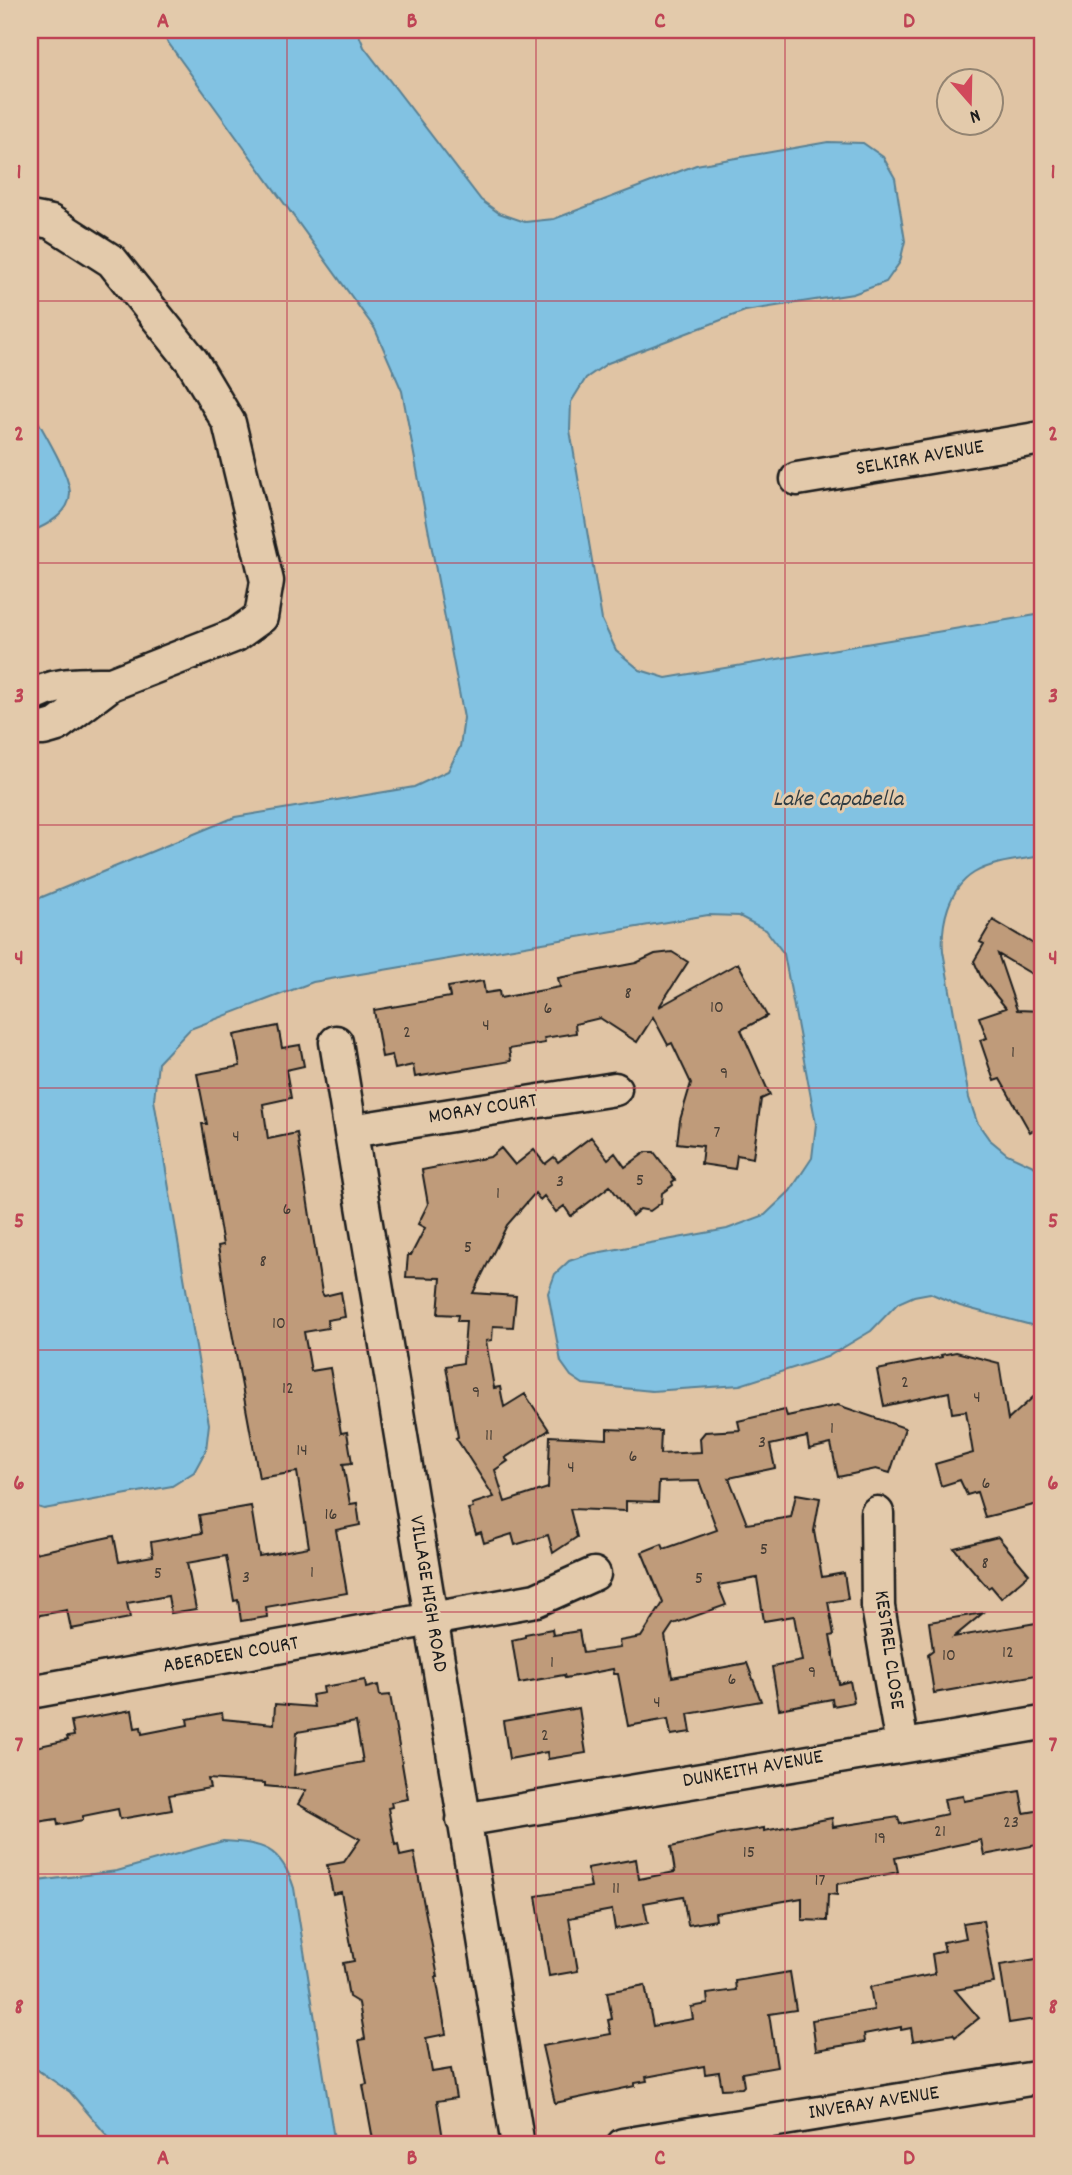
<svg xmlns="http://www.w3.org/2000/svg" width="1072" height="2175" viewBox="0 0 1072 2175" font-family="Dekko,sans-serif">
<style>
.water{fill:#82c2e2;stroke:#598093;stroke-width:2}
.building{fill:#bf9b7a;stroke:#1c1c1c;stroke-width:2;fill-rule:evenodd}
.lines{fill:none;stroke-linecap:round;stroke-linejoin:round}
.minor-casing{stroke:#1c1c1c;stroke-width:37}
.minor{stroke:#e3caab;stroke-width:32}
.grid{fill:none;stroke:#bf4455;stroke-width:2;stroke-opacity:0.55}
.labels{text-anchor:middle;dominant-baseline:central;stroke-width:6;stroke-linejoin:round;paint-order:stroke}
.number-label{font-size:18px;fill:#453c34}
.street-label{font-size:21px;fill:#1c1c1c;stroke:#e3caab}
.water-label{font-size:23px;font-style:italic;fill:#303d44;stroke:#e3caab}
.neatline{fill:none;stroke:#bf4455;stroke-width:2.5}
.grid-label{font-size:23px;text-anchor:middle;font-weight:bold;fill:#bf4455}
</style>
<rect width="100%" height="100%" fill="#e0c4a4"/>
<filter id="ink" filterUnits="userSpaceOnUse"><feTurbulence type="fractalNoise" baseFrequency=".0143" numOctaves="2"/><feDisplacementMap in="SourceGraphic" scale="14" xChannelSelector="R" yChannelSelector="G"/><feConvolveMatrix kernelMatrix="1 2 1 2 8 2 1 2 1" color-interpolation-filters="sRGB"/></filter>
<g filter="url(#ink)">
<path class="water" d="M159 30H357L364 47 481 200 499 213 525 222 554 219 696 165 828 142 863 143 883 157 895 178 905 241 900 262 886 282 853 294 745 311 608 363 586 378 571 402 570 430 602 620 616 650 640 670 666 678 1042 614V856C1020 860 994 861 974 873 948 889 941 924 943 951L969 1098 977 1122 989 1139 1007 1154 1042 1170V1328L960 1306 930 1293 914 1296 898 1303 871 1331 827 1357 740 1385 652 1391 583 1384 571 1376 561 1362 548 1293 555 1274 569 1261 590 1254 727 1229 765 1215 790 1191 812 1158 816 1124 784 954 766 930 739 916 708 915 313 982 190 1029 158 1063 154 1100 209 1424 206 1450 194 1472 172 1486 44 1509 30 1505V902L235 817 414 787 448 771 460 747 464 718 402 391 375 329Z
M30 407C41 428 68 470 70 492 71 513 46 526 30 532Z
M223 1841C263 1843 281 1847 294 1888L335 2145H115L70 2092 30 2065V1882L117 1871Z"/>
<path class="building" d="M993 920 1042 949V980L998 954 1017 1010 1042 1011V1125L1030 1132 1000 1079 994 1081 980 1040 987 1038 979 1017 1006 1008 981 977 974 961 984 944 980 942Z
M672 952 688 962 659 1007 738 963 767 1016 741 1030 770 1095 761 1099 753 1158 737 1155 735 1169 701 1164 703 1146 677 1143 680 1120 691 1083 672 1043 668 1045 653 1017 637 1042 600 1018 575 1024 576 1033 544 1038 545 1043 509 1049 511 1061 415 1077 413 1065 395 1069 392 1055 382 1057 374 1010 450 997 448 987 483 981 485 993 499 991 500 998 560 987 558 978 636 963 655 954Z
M278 1026 282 1048 300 1045 304 1066 286 1070 291 1098 263 1104 268 1139 297 1133 322 1293 324 1296 341 1292 345 1317 327 1320 328 1328 304 1332 311 1371 330 1368 341 1433 347 1432 352 1463 343 1464 350 1504 357 1503 360 1525 336 1530 347 1593 266 1607 267 1617 241 1621 238 1600 234 1601 226 1556 187 1563 196 1609 171 1613 168 1596 127 1603 130 1618 71 1629 67 1610 30 1617V1554L114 1536 119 1562 153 1556 151 1542 202 1533 199 1515 251 1506 259 1556 309 1547 297 1472 259 1478 228 1311 218 1246 223 1245 202 1124H207L197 1074 240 1066 234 1035Z
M591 1137 608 1159 615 1153 625 1167 646 1152H654L675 1180 672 1182 673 1185 662 1193 661 1203 650 1211 640 1209 632 1216 610 1186 571 1216 564 1206 556 1212 544 1196 540 1200 535 1193 507 1225 473 1293 516 1296 513 1327 493 1326 492 1340 486 1341 494 1388 500 1387 504 1407 525 1394 549 1430 505 1458 508 1461 495 1470 505 1502 548 1488 550 1436 607 1439V1429L661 1431 660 1454 701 1452 700 1438 705 1432 740 1430 738 1421 785 1410 787 1416 838 1405 905 1428 890 1473 876 1469 838 1477 831 1444 809 1449 807 1437 770 1445 775 1468 729 1478 747 1524 791 1517 796 1494 820 1498 814 1531 822 1577 844 1573 848 1599 828 1602 834 1635 830 1636 839 1684 850 1681 854 1702 833 1706 832 1699 779 1709 772 1667 802 1661 794 1616 764 1621 757 1578 718 1585 726 1605 673 1624 665 1636 672 1677 747 1663 761 1701 688 1714 691 1732 671 1735 668 1719 628 1726 618 1674H614L613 1669 565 1678 564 1675 519 1683 512 1640 525 1637V1634L552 1629 553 1635 579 1631 583 1653 620 1648 619 1641 641 1637 663 1603 642 1552 662 1544 664 1549 717 1530 699 1481 659 1482 658 1502 626 1501V1511L570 1509 577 1537 553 1553 548 1535 515 1545 512 1534 484 1543 481 1532 476 1534 468 1509 473 1508 472 1504 494 1497 456 1438 458 1437 446 1366 463 1363 466 1321H457L458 1315 438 1314 441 1278 406 1277 408 1255H411L425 1228 418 1224 428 1204 422 1170 490 1157 501 1148 515 1165 534 1150 545 1164 554 1157 558 1162Z
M956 1352 999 1363 1008 1420 1042 1389V1503L985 1517 977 1492 967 1495 960 1480 941 1486 935 1464 973 1453 966 1411 952 1413 949 1392 884 1406 877 1370 942 1357 941 1355Z
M998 1537 1029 1574 1001 1598 991 1586 988 1588 954 1548Z
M983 1613 954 1637 1042 1622V1674L934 1693 928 1654 933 1650 929 1622Z
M365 1680 366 1688 378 1685 380 1696 390 1695 399 1746 408 1799 391 1802 392 1807 388 1808 395 1845 398 1844 400 1856 414 1853 438 1977H436L446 2034 426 2038 432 2072 451 2069 456 2098 437 2101 444 2145H374L363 2085 367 2084 359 2040 365 2039 359 2003 349 1997 343 1963 354 1961 341 1892 333 1894 327 1865 344 1862 360 1839 298 1804 306 1790 265 1786V1783L208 1779 210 1788 169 1795 172 1810 120 1819 118 1809 83 1816V1820L58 1825 57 1819 30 1823V1748L68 1740 67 1737 74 1736 71 1721 132 1710 135 1728 141 1727 142 1734 188 1725 187 1719 222 1713 223 1719 274 1724 275 1704 314 1707 312 1695 324 1693 323 1687ZM356 1722 363 1762 294 1775 297 1732Z
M579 1708 586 1753 548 1759 547 1752 509 1759 503 1721Z
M1020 1791 1024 1813 1042 1810V1844L984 1855 981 1840 895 1858 898 1872 837 1884V1895L828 1894 827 1921 802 1920V1898L715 1913 716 1920 688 1925 683 1896 644 1903 648 1923 615 1929 612 1910 569 1918 578 1971 549 1976 536 1896 591 1887 587 1868 636 1859 639 1879 675 1872 671 1847 726 1834 764 1828V1831L832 1818 833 1827 898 1817 900 1824 947 1814 944 1799 963 1796 964 1801Z
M983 1920 994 1983 955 1990 979 2018 955 2037 953 2034 913 2041 911 2028 901 2030V2027L864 2034 865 2042 816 2050 812 2020 874 2010 870 1987 935 1974 932 1954 945 1951 943 1942 966 1938 963 1923Z
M1042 1958V2018L1009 2023 1000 1965Z
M790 1972 796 2010 769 2014 777 2067 742 2073 744 2086 742 2088 722 2089 719 2072 705 2074 704 2066 646 2077 647 2081 635 2083V2086L555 2103 542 2046 611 2034 608 2020 612 2019 607 1992 645 1985 653 2026 693 2019 691 2007 708 2004 707 1994 736 1990 735 1981Z"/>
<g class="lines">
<defs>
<path id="minor" d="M30 218 51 222 112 261 192 361 229 423 267 581 261 617 236 635 111 684 57 725C48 728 38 732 30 726
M797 479 1042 438
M30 698C52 682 85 684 111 684
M336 1042 518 2145
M351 1131 615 1089
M877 1513 878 1607 902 1745
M30 1692 536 1600 594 1574
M463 1820 1042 1723
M623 2145 1042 2077"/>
</defs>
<use href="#minor" class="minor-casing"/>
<use href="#minor" class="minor"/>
</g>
</g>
<path class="grid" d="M287 30V2145M536 30V2145M785 30V2145M30 301H1042M30 563H1042M30 825H1042M30 1088H1042M30 1350H1042M30 1612H1042M30 1874H1042"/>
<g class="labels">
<g class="number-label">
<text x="628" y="994">8</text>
<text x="717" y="1008">10</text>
<text x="548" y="1009">6</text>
<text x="486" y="1026">4</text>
<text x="407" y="1033">2</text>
<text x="1013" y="1053">1</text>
<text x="724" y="1074">9</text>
<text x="717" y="1133">7</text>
<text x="236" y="1137">4</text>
<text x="640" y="1181">5</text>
<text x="560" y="1182">3</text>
<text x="498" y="1194">1</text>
<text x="287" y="1210">6</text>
<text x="468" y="1248">5</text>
<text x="263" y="1262">8</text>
<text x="279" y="1324">10</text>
<text x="905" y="1383">2</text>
<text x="288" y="1389">12</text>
<text x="476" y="1393">9</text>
<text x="977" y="1398">4</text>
<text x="832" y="1429">1</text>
<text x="489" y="1436">11</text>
<text x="762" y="1443">3</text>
<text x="302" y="1451">14</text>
<text x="633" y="1457">6</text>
<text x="571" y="1468">4</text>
<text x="986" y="1484">6</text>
<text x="331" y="1515">16</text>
<text x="764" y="1550">5</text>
<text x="985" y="1564">8</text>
<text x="312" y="1573">1</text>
<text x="158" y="1574">5</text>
<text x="246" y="1578">3</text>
<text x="699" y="1579">5</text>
<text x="1008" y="1653">12</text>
<text x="949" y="1656">10</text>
<text x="552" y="1663">1</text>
<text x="812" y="1673">9</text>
<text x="732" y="1680">6</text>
<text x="657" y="1703">4</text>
<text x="545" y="1736">2</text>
<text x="1011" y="1823">23</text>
<text x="940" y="1832">21</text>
<text x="880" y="1839">19</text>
<text x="749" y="1853">15</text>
<text x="820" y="1881">17</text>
<text x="616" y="1889">11</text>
</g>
<g class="street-label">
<text transform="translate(920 459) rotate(-10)">SELKIRK AVENUE</text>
<text transform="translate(483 1110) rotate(-9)">MORAY COURT</text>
<text transform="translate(427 1594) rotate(81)">VILLAGE HIGH ROAD</text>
<text transform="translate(888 1650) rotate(82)">KESTREL CLOSE</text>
<text transform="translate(231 1656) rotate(-10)">ABERDEEN COURT</text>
<text transform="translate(753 1770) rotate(-10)">DUNKEITH AVENUE</text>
<text transform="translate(874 2104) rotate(-9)">INVERAY AVENUE</text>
</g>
<g class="water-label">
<text x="838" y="800">Lake Capabella</text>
</g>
</g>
<rect width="1072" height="2175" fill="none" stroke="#e3caab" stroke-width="77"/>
<g transform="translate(970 102) rotate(160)"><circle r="33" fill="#e3caab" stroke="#938472" stroke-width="2"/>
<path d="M0-5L12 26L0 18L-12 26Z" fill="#d1495b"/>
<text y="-10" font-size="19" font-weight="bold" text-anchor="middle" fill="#1c1c1c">N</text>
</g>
<rect x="38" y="38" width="996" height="2098" class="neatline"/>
<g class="grid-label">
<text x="163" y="27">A</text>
<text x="412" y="27">B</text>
<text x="660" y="27">C</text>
<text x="909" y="27">D</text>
<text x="19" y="178">1</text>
<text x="1053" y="178">1</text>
<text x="19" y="440">2</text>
<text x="1053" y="440">2</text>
<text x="19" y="702">3</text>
<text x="1053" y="702">3</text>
<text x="19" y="964">4</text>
<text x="1053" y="964">4</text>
<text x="19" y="1227">5</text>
<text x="1053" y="1227">5</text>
<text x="19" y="1489">6</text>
<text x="1053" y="1489">6</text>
<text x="19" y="1751">7</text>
<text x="1053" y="1751">7</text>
<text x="19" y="2013">8</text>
<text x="1053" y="2013">8</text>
<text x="163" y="2164">A</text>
<text x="412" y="2164">B</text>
<text x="660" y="2164">C</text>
<text x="909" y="2164">D</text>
</g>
</svg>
